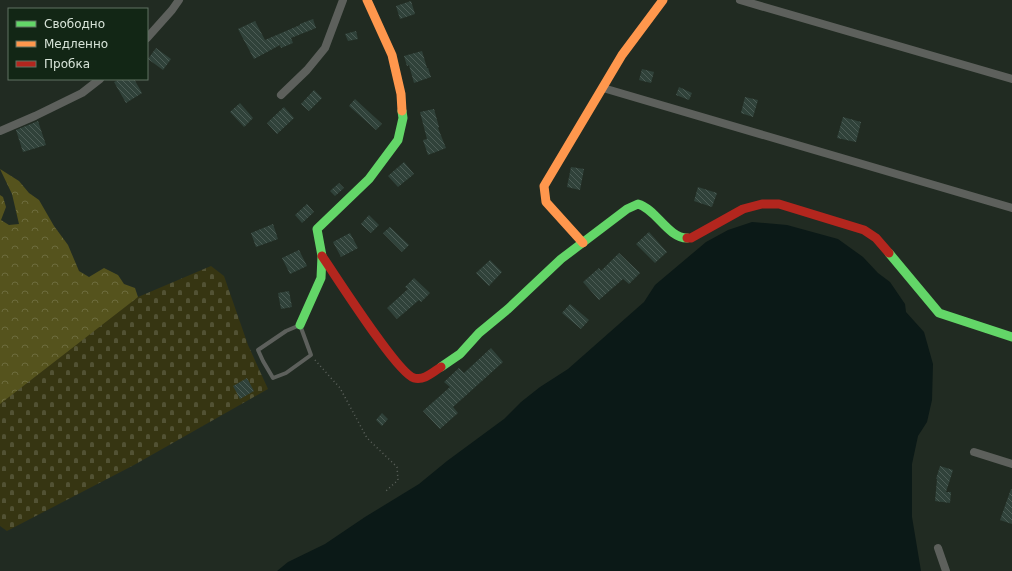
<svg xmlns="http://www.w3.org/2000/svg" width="1012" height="571" viewBox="0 0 1012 571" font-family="'DejaVu Sans',sans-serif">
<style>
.forest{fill:url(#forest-crowns)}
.cemetery{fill:url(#cemetery-stones)}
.water{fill:#0b1917}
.building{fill:url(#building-back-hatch)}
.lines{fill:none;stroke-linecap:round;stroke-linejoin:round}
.path{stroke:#5c625c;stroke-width:1.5;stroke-dasharray:1 3;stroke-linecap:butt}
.lane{stroke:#5d605c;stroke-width:4}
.street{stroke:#5d605c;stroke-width:8}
.fast{stroke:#63d668;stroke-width:9}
.slow{stroke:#ff974d;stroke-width:9}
.jam{stroke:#b3261e;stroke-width:9}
</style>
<defs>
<pattern id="forest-crowns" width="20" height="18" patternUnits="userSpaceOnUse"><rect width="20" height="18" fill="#55531d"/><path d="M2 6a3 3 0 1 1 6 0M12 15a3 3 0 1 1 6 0" fill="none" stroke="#6d6c3d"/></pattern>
<pattern id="cemetery-stones" width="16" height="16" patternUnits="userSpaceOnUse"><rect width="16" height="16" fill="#363512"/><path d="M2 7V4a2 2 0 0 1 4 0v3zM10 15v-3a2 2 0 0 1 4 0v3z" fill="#525234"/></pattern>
<pattern id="building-back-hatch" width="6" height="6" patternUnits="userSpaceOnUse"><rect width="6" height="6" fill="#30423a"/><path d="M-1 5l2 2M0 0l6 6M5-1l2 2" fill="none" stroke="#4d5d56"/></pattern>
</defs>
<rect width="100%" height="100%" fill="#212b22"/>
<path class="forest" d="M0 169 19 181 29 193 39 200 54 226 68 245 79 271 89 277 104 268 118 275 124 284 135 288 138 297 135 307 0 474V195L3 197 6 207 1 220 9 225 19 224 12 194Z"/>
<path class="cemetery" d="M211 266 224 276 248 345 268 389 134 465 7 531 0 526V404L138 297Z"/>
<path class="water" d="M752 222 787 225 838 239 863 257 878 273 890 282 905 304 906 312 924 332 933 364 932 400 927 422 918 436 912 464V517L921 571H277L288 562 325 544 365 517 419 484 447 461 504 419 521 402 540 387 568 369 644 302 655 285 706 242 728 230Z"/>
<path class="building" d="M411 1 415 14 400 19 396 6Z
M313 19 316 28 291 38 293 43 281 48 280 45 254 59 238 29 255 21 265 40 300 25V24Z
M356 31 358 39 348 41 345 34Z
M156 48 171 59 163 70 148 59Z
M422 51 427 68H428L431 77 414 83 409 65 407 66 404 56Z
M642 69 654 72 651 83 639 80Z
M120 79H134L142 93 126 103 114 82Z
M679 87 692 93 689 100 676 95Z
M314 90 322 98 309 111 301 104Z
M745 97 758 100 753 117 741 113Z
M355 99 382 124 376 130 349 106Z
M240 103 253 118 244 127 230 112Z
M284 107 294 118 277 134 267 123Z
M434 109 439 127 438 128 446 148 428 155 423 140 427 139 420 112Z
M843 117 861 122 856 142 837 138Z
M38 121 46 145 23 152 16 130Z
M404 162 414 174 398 187 388 176Z
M571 167 584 169 580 190 567 187Z
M339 183 344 188 335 196 330 191Z
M698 187 717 193 712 207 694 201Z
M307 204 314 212 302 223 295 215Z
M369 215 379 225 371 233 361 224Z
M273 224 278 239 256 247 251 233Z
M390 227 409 245 402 252 383 233Z
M649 232 667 252 655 263 636 244Z
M350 233 358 248 341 257 333 242Z
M299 250 307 266 290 274 282 258Z
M619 253 640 273 629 284 623 279 599 300 583 282 599 268 601 271Z
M490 260 502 272 489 286 476 273Z
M414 278 430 293 421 302 419 300 397 319 387 308 408 289 405 287Z
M289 291 292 307 281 309 278 293Z
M570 304 589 320 581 329 562 313Z
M491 348 503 362 453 407 458 413 440 429 423 411 450 387 444 382 459 368 464 373Z
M247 378 254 391 240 399 233 386Z
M382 413 388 419 382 426 376 420Z
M940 466 953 470 946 492H951L950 503 935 501 937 479H936Z
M1011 489 1012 490V524L1000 520Z"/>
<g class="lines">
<path class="path" d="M315 360 340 388 367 438 397 467 398 480 386 491"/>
<path class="lane" d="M300 325 311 355 286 373 273 378 263 361 258 350 286 331Z"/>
<path class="street" d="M740 0 1012 79
M147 38 172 10 179 0
M603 88 1012 208
M281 95 307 70 325 48 343 0
M0 131 35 116 82 93 100 79
M974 452 1012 464
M938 548 946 571"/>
<path class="fast" d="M889 253 939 313 1012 337
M300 325 321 278 322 256 317 229 369 179 398 140 403 118 402 111
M441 367 460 354 479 333 508 309 561 259 627 209 638 204C656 209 668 238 687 238"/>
<path class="slow" d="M367 0 392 55 401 94 402 111
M583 243 546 202 544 186 622 55 663 0"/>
<path class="jam" d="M687 238H691L743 209 762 204H779L864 230 876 238 889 253
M322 256C336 276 397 373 414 378 424 381 433 372 441 367"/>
</g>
<rect x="8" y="8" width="140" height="72" fill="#122615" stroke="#617263"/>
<rect x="16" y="21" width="20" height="6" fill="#63d668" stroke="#617263"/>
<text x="44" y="28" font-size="12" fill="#d7e3d8">Свободно</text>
<rect x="16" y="41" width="20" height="6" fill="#ff974d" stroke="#617263"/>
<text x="44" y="48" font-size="12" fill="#d7e3d8">Медленно</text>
<rect x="16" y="61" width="20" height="6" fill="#b3261e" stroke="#617263"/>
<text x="44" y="68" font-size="12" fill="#d7e3d8">Пробка</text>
</svg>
